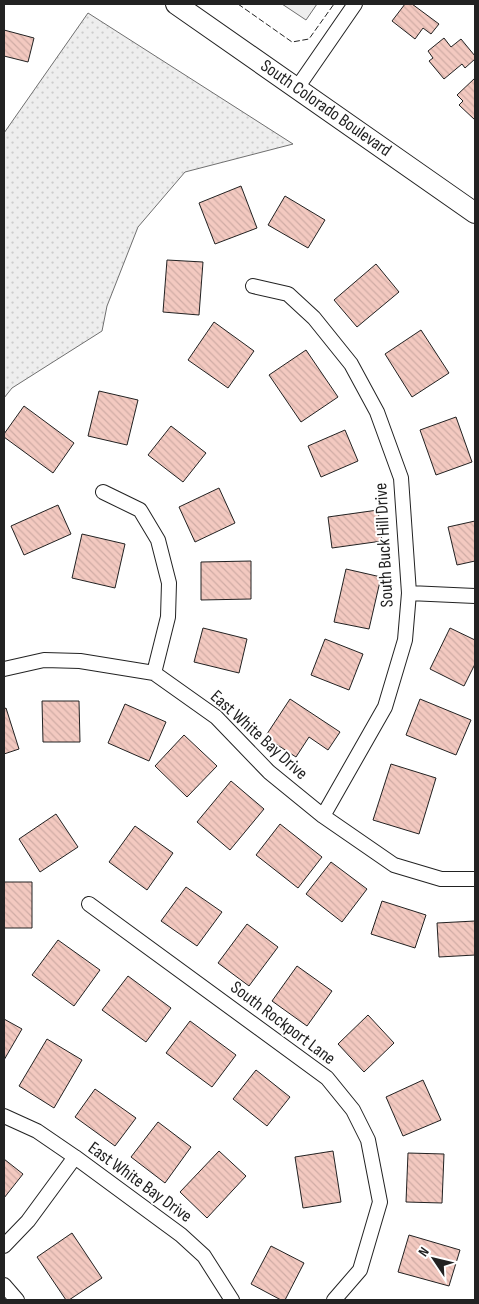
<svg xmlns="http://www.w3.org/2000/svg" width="479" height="1304" viewBox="0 0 479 1304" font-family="'Sofia Sans Condensed',sans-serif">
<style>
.park{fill:url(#park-dots);stroke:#6f6f6f}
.pitch{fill:#eee;stroke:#6f6f6f}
.building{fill:url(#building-back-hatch);stroke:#222}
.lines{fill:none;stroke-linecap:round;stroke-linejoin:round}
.street-casing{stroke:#222;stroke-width:16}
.secondary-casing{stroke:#222;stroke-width:22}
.street{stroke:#fff;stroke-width:14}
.secondary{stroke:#fff;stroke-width:20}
.fence{stroke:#222;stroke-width:1;stroke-dasharray:6 2.5;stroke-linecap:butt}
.labels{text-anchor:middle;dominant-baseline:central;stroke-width:4;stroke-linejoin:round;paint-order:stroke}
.street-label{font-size:18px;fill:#222;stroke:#fff}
</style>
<defs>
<pattern id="park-dots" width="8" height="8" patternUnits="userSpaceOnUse" patternTransform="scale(1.25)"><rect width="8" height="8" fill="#eee"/><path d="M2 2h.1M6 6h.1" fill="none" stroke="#ccc" stroke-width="1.8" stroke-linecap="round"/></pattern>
<pattern id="building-back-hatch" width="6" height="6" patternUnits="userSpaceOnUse" patternTransform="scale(1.25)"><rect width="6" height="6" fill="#f3c9c0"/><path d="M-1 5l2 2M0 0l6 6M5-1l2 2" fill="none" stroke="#d0aca5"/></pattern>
</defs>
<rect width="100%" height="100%" fill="#fff"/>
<path class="park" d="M88 13 293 144 185 172 138 227 107 306 102 331 12 388 4 398V133Z"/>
<path class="pitch" d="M282 4H317L306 20Z"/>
<path class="building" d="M405 4H412L439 24 431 34 423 28 415 39 392 21Z
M4 30 34 38 28 62 4 56Z
M444 38 451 47 461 39 475 56V59L465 68 462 64 444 79 429 61 433 58 428 51Z
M475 78V120L459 105 463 101 457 95Z
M241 186 257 228 215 244 199 203Z
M285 196 325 220 308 248 268 225Z
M167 260 203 262 199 315 163 312Z
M376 264 399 292 357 327 334 300Z
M214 322 254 351 228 388 188 360Z
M421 330 449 373 412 397 385 354Z
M306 350 338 397 301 422 269 375Z
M99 391 138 400 127 445 88 436Z
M24 406 74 443 53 473 4 437V434Z
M456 417 472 462 436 475 420 430Z
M171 426 206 453 183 482 148 455Z
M345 430 358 461 321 477 308 446Z
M219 488 235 523 195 542 179 507Z
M58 505 71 534 24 555 11 526Z
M378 510 382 541 332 548 328 517Z
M475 521V561L457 565 448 527Z
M82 534 125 544 115 588 72 578Z
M251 561V599L201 600V562Z
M346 569 381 577 369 629 334 622Z
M203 628 247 639 239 673 194 662Z
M450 628 475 640V664L464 686 430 669Z
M325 639 363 654 349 690 311 675Z
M290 699 340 732 328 750 309 737 296 757 265 737Z
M420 699 471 720 456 755 406 735Z
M42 701H79L80 742H43Z
M125 704 166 722 149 761 108 743Z
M6 708 19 749 4 754V709Z
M184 735 217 766 187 797 155 766Z
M391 764 436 778 419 834 373 820Z
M231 781 264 809 230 850 197 822Z
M56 814 78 847 40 872 19 839Z
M280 824 322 857 298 888 256 855Z
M135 826 173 853 147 890 109 862Z
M331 862 367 889 342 922 306 894Z
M4 882H32V928H4Z
M186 887 222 912 197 946 161 921Z
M382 901 426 915 415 948 371 934Z
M475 921V955L439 957 437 923Z
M247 924 278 947 249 986 218 963Z
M58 940 100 970 74 1006 32 975Z
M297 966 332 991 307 1026 272 1001Z
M128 976 171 1008 146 1042 102 1010Z
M368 1015 394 1043 364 1072 338 1044Z
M4 1019 22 1029 4 1060Z
M190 1021 236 1055 212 1087 166 1053Z
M47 1039 82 1060 54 1108 19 1086Z
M256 1070 290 1097 267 1126 233 1099Z
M423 1080 441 1120 403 1136 386 1097Z
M95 1089 136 1118 115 1146 75 1117Z
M158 1122 191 1147 165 1183 131 1157Z
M219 1151 246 1176 207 1218 180 1192Z
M333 1151 341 1202 303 1208 295 1157Z
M408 1153 444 1154 442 1203 406 1202Z
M4 1159 23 1174 4 1198Z
M72 1233 102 1278 69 1300H66L37 1257Z
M409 1235 460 1250 449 1286 398 1272Z
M271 1246 304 1263 285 1300H281L251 1284Z"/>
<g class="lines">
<defs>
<path id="street" d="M297 88 355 4
M253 286 288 294 314 318 351 364 377 412 401 478 409 593 405 640 385 707 323 816
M103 492 140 510 158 540 169 583 168 617 154 673
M409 593 475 596
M4 669 44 660 80 661 154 673 216 717 269 772 323 816 394 865 441 879H475
M89 904 327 1078 353 1110 368 1140 380 1202 360 1270 334 1300
M4 1116 37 1131 75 1157 181 1235 204 1256 232 1300
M4 1246 28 1221 75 1157
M4 1285 17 1300"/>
<path id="secondary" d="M176 4 475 213"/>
</defs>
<use href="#street" class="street-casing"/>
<use href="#secondary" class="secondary-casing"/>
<use href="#street" class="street"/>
<use href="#secondary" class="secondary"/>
<path class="fence" d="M238 4 292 42 309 39 334 4"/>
</g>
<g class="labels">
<g class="street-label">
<text transform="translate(326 108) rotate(35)">South Colorado Boulevard</text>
<text transform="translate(384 545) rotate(-93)">South Buck Hill Drive</text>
<text transform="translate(259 735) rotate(42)">East White Bay Drive</text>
<text transform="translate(283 1023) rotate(37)">South Rockport Lane</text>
<text transform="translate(140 1182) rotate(36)">East White Bay Drive</text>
</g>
</g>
<rect width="479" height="1304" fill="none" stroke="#222222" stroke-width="10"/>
<g transform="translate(434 1259) rotate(305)" stroke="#ffffff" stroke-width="4" paint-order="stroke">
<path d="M0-4L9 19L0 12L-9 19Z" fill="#222222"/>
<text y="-8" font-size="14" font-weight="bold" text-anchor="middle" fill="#222222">N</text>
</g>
</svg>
